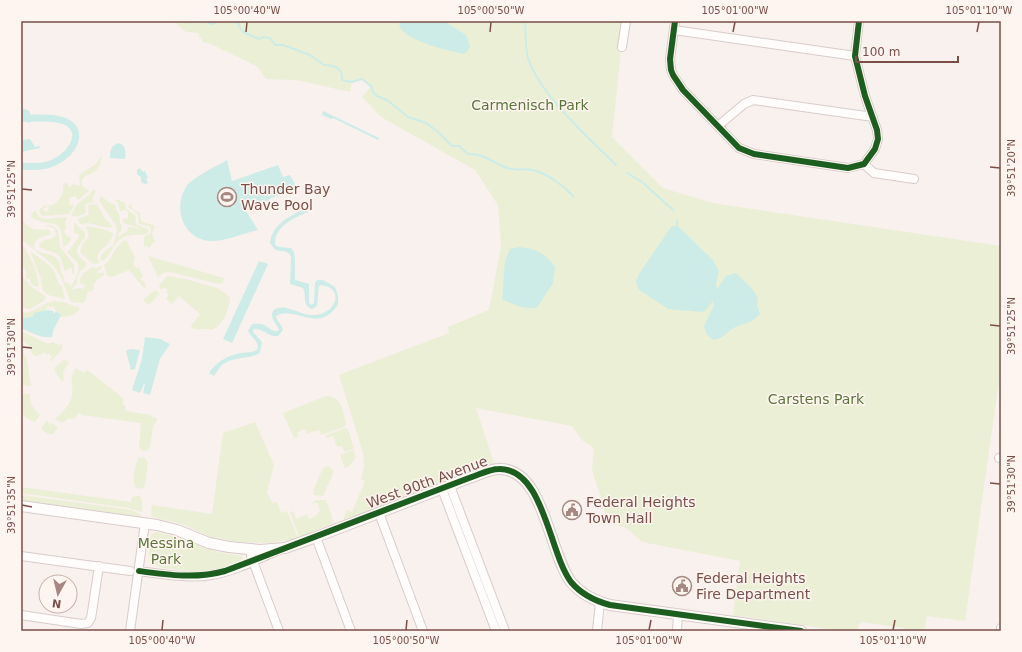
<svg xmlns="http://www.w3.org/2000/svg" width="1022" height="652" viewBox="0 0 1022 652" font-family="'DejaVu Sans',sans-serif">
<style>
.green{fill:#ebefd6}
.water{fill:#cdece7}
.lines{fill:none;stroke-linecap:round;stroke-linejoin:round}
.stream{stroke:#cdece7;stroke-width:2}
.canal{stroke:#cdece7;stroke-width:7}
.minor-casing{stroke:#d8ccca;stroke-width:10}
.tertiary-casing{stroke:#d8ccca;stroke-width:12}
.minor{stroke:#fefdfc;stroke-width:8}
.tertiary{stroke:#fefdfc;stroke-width:10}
.cycleway-casing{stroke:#fff5f0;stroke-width:8}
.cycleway{stroke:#1b5e20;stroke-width:6}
.ticks{fill:none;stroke:#7b4e49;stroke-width:1.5}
.labels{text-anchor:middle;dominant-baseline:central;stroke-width:3;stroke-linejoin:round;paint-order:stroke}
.park-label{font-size:14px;fill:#5b753b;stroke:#fff5f0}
.poi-label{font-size:14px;fill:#7b4e49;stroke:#fff5f0;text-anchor:start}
.street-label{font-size:14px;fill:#7b4e49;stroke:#fff5f0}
.neatline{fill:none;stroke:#7b4e49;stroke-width:1.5}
.ticks-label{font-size:10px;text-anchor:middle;fill:#7b4e49}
</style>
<rect width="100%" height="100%" fill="#f9f1ed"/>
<path class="green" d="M173 21H624L612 137 663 188 712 203 1001 246V367L965 621 927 616 924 631H904L903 628 862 622 859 625 858 631H842L733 615 740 561 642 542 626 528 607 522 603 504 592 470 594 448 582 440 572 426 476 408 494 463 343 520 347 510 352 512 365 481 361 479 364 466 363 453 339 375 449 333 448 327 489 310 501 247 498 205 475 170 381 117 362 97 371 86 367 82 362 79 352 82 350 92 297 80 266 79 258 67 209 43 203 42 198 33 186 32Z
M102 155C101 160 100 167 96 171 90 175 86 174 82 180 81 185 83 189 89 190L88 192 78 200 75 196 70 198 69 204 74 206 69 214 44 216 41 215 39 211 43 206 46 205 47 206V208L45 207 43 209 46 212 49 210 48 205C57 207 65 192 63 185L66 182 68 184V186L70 187 72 185 76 184 77 186 80 185 79 175 96 164Z
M92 190 96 191 92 199 95 202 87 203 85 206 86 213 75 217 71 215 77 204 90 194Z
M101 196 107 201 115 205 117 212 119 214 120 223 122 226 121 231 118 234V237L127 231 129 227 140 229 137 227 123 223V219L128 218V213L126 210 120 211 118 203 115 200H119L125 203 126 209 136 216 135 222 137 225 148 229 149 230 147 234C140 235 131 234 124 237 113 241 112 256 102 261L100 258 103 253 113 245 117 231 116 225 99 201Z
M132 203C129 210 136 210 140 213L141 221 155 226 152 234 155 241 149 248 147 246 144 247V237L151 233V229L149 226 139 224 138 214 128 207Z
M97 204 104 217 113 227C104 229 94 223 85 223L84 225 80 224 77 219 88 215 89 211 88 206 89 205Z
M36 210 39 217 45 219 67 217 65 223 66 230 65 229 64 232 67 236 71 238 69 243 64 247 63 246 61 229 56 224 42 222 32 218 31 214Z
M21 219C32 231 33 229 49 230L51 232 50 235C43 236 34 238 34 248 41 256 54 251 59 262 61 267 60 271 62 275L63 273 64 282 70 284V287C74 282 83 268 76 261 73 258 70 256 67 252L71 248 79 236 77 233H74V221L77 226 85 232V238C74 250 74 254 87 263L84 269 81 270 77 277V285H75L72 289H76L78 288 84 289 85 285 80 283C79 274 86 272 92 267L96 268 101 266 102 268 97 272V273H104V275L98 279 93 285 94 288 91 292 88 291 86 299 83 303 71 302 60 275 51 263 21 239Z
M47 225 53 226 58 230 60 247 74 265V274L72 273V268L67 269V271H65C58 248 59 256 39 247L40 243C45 238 52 241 56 235L54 228 46 226Z
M87 226 106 230 113 233C111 246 102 246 97 256L99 263 93 264 80 252 82 245 89 236 88 231 85 228Z
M126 240 135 257 133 264 136 268 139 267 143 277 140 279 141 281 143 280 146 286 144 288 129 270 112 277 107 276 104 265C113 258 116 243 126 240Z
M21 243C30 254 38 272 39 287L34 286 30 282 31 281 29 278 27 279 25 276 27 273 22 265 21 267Z
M30 251 49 265 53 269 59 284 62 287 65 299 48 295 43 291 41 279Z
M148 256 224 278 223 283 218 284 170 272 163 273 158 277Z
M167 276 190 280 219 289 230 297C230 307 223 326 212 330 205 327 199 331 192 328L191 326 200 314 179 296 172 304 166 299 169 295 166 292 168 290 164 287 161 290 159 286Z
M23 277 30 286 45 296V300L30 309 23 308V306L22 305 21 281Z
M155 290 160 293 149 305 143 300Z
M54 301 63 302 80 308C75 316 68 317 60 317V315L56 311 54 307 48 306 45 311 34 313 32 317 21 318V312C32 315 42 303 54 301Z
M21 331 48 344 52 342 59 345 62 344V349L51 362 50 359 52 357 49 353 47 355 45 352 38 356H34L27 344 21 340Z
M21 349 27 359 31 386 21 385 24 362Z
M64 359 69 362 63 372 64 381H61L54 369Z
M76 368 84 373 87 370 89 371 119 395 123 399V404L126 407 125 411 151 415V417L157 418 156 423 153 425 150 447 148 450 142 451 139 447 141 423 82 415V414L78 413 76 418 68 419 62 423 55 419C60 415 71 404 72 396 74 385 68 378 76 368Z
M21 394H30C29 402 34 411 40 415L35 422 26 418 22 413Z
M326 396C342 397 343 411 346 424L344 427 321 435 319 430 311 432V431V433L307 434 305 429 297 432 299 437 294 438 283 413Z
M47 420 50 425 52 423 58 428 53 434H47L41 428Z
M255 422 274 465 267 492 272 503 277 502 281 513 287 511 298 538 269 543 238 542 208 536 185 525 153 517 151 515 152 505 212 514 223 433Z
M345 428 348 429 354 449 344 452 342 446 337 447 333 436 326 438 325 436Z
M354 450C357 459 353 464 345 468L340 455Z
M140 457 145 458 148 463 145 486 143 488C127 494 135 461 140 457Z
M329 466 334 471 323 496 314 495 313 491 323 468Z
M21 487 131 502 132 497 136 496H140L142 500V512L129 508 21 493Z
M21 495 132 510 141 515V517L21 500Z
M316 500H326L334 523 299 537 290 512 293 511 296 519 307 514 309 519 316 516 321 509H319L317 502 313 504V502Z
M156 532 176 537 217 552 242 556 243 559C221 572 195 573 171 569 165 568 158 568 154 564 148 559 148 551 149 544 150 538 150 534 156 532Z"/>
<path class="water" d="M399 21H444L466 35 470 46 467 52 462 54C446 49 409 43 400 27 399 25 399 23 399 21Z
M323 111 379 138 378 140 333 118 331 119 322 115Z
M30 139 35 147 40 146V148L21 152V140Z
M118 143C126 145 126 151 125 159L110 158C110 150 111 146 118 143Z
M227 160 232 181 278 165 283 177 290 175 296 186 246 211 258 230C244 233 226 241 213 241 184 241 172 209 186 187 191 178 217 166 227 160Z
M140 168 143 172 145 171 148 178 146 179 148 183 145 184 141 182V177L137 174V170Z
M307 208 308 212C294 218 274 226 275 245L279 247 291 248 294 252 295 259V280L309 284V303L311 305 314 303 315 283 317 280H323L335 287C338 295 341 303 334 310 315 330 298 308 278 315L276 316C277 322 282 324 283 330L278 336C270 338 263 328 254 329L253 332 262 342C261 345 261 349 260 352 256 359 231 356 222 365 219 368 217 372 214 376L209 373C216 362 228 355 241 353 247 352 252 353 257 350 260 342 252 338 248 331L252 324C257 324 261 323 266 326 270 328 272 332 278 331L279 329C275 323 266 312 278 308 289 305 302 316 314 315 334 315 347 289 321 285L319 286 317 306 312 309C302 306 307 296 303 288L290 284 291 257C288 249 282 252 275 250L270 243C272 224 291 215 307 208Z
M677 225 713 260 719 271 716 284 717 289 726 276 736 273 753 290 758 298 757 305 760 314C749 326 744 322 732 329 724 334 725 337 714 340L707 335 704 326 714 305 713 301 705 311 701 312 668 309 638 289 636 281 639 274 671 227Z
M520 247C538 250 544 252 555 267L553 283 537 308C523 309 515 306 502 299L505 261 510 249Z
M259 261 268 264 232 343 223 339Z
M47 310 53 311 54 314 56 311 61 315 53 331 52 337C42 339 30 332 21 328V318L32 317 34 313Z
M145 337 160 339 170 344 160 359 150 395 143 393 145 384H144L140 393 132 390 142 359Z
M130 349 140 350 135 369 131 370 126 351Z"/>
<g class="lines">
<path class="stream" d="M207 21 208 23 212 24 219 21
M236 21 243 32 259 39 264 37 270 38 275 45H283L310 55 324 65 333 66 339 69 342 74V80L352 82 362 79 371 86 373 92 377 96 387 100 408 117 426 123 437 131 452 146H460L461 148 468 154C486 154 491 162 507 168 515 171 524 168 532 170 547 173 563 185 573 196
M525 21C526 32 525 48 528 58 540 95 588 137 616 165
M627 173 642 182 673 210
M677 221V225"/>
<path class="canal" d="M21 112 26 113 29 119
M21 118C34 119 49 116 61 120 88 128 73 154 55 162 46 167 31 167 21 166"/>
<defs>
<path id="minor" d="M675 21 670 59 671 70 673 75 683 90 739 148 754 154 848 168 864 164 875 149 878 139 877 130 865 96 855 56 859 21
M674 30 855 56
M622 47 626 21
M718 126 744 104 753 100 873 117
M864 164 874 173 914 179
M999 458H1001
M450 486 505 631
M442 489 496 631
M379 513 423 631
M316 537 351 631
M21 556 130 571
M251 556 279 631
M139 571C163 574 188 579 212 575 235 571 258 559 279 550
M21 615 81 624 88 623 91 618 92 612 99 566
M130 631 145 523
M597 631 600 602
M677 631 678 614
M1001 631V628"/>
<path id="tertiary" d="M21 506 157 525 177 530 209 543 229 547 260 550 285 548 316 537 469 478C479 475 489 469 499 469 544 468 549 553 571 582 581 594 595 601 610 605L801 631"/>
</defs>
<use href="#minor" class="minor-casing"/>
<use href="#tertiary" class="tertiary-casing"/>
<use href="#minor" class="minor"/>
<use href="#tertiary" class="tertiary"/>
<defs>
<path id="cycleway" d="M675 21 670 59 671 70 673 75 683 90 739 148 754 154 848 168 864 164 875 149 878 139 877 130 865 96 855 56 859 21
M139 571C168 575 196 579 225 571L469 478C479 475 489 469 499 469 544 468 549 553 571 582 581 594 595 601 610 605L801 631"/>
</defs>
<use href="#cycleway" class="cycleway-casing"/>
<use href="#cycleway" class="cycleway"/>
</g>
<path class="ticks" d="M246 32 247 22M490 32 491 22M733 32 735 22M977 32 979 22M990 167 1000 168M22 189 32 190M990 325 1000 326M22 347 32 348M990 483 1000 484M22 505 32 507M162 630 163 620M406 630 407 620M649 630 651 620M893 630 895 620"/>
<defs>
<symbol id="stadium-ring" viewBox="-11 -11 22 22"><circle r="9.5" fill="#fff5f0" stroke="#a78782" stroke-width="1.5"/><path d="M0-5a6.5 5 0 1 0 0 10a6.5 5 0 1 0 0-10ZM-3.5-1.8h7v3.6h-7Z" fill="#a78782"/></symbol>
<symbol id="civic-ring" viewBox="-11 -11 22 22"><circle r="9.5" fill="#fff5f0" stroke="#a78782" stroke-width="1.5"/><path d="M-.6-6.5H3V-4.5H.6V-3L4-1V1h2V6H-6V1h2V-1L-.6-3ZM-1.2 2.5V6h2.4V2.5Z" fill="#a78782"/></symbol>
</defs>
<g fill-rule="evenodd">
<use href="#stadium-ring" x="216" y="186" width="22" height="22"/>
<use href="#civic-ring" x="561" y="499" width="22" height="22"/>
<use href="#civic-ring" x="671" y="575" width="22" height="22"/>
</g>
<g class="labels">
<g class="park-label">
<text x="530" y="105">Carmenisch Park</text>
<text x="816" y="399">Carstens Park</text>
<text x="166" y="543">Messina<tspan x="166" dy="16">Park</tspan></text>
</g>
<g class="poi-label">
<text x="241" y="189">Thunder Bay<tspan x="241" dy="16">Wave Pool</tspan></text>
<text x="586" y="502">Federal Heights<tspan x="586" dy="16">Town Hall</tspan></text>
<text x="696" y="578">Federal Heights<tspan x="696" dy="16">Fire Department</tspan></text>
</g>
<g class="street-label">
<text transform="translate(427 482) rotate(-20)">West 90th Avenue</text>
</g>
</g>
<rect width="1022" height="652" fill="none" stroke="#fff5f0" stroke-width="44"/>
<g transform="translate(58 594) rotate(188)"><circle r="19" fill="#fff5f0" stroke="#cab2ad"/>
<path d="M0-3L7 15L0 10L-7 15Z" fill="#a78782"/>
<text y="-6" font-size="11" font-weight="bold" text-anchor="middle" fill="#7b4e49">N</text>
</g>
<path d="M856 56v6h102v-6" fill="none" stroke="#7b4e49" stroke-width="2"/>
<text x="862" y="56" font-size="12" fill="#7b4e49" stroke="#fff5f0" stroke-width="3" paint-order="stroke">100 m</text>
<rect x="22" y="22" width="978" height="608" class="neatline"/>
<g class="ticks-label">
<text x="247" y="14">105°00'40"W</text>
<text x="491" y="14">105°00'50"W</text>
<text x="735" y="14">105°01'00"W</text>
<text x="979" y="14">105°01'10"W</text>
<text transform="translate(1011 168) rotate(-90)" y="4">39°51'20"N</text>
<text transform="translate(11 189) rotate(-90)" y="4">39°51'25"N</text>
<text transform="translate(1011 326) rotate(-90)" y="4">39°51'25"N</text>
<text transform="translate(11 347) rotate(-90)" y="4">39°51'30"N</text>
<text transform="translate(1011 484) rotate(-90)" y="4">39°51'30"N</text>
<text transform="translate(11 505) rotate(-90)" y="4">39°51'35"N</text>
<text x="162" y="644">105°00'40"W</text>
<text x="406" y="644">105°00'50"W</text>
<text x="649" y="644">105°01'00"W</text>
<text x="893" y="644">105°01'10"W</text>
</g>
</svg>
